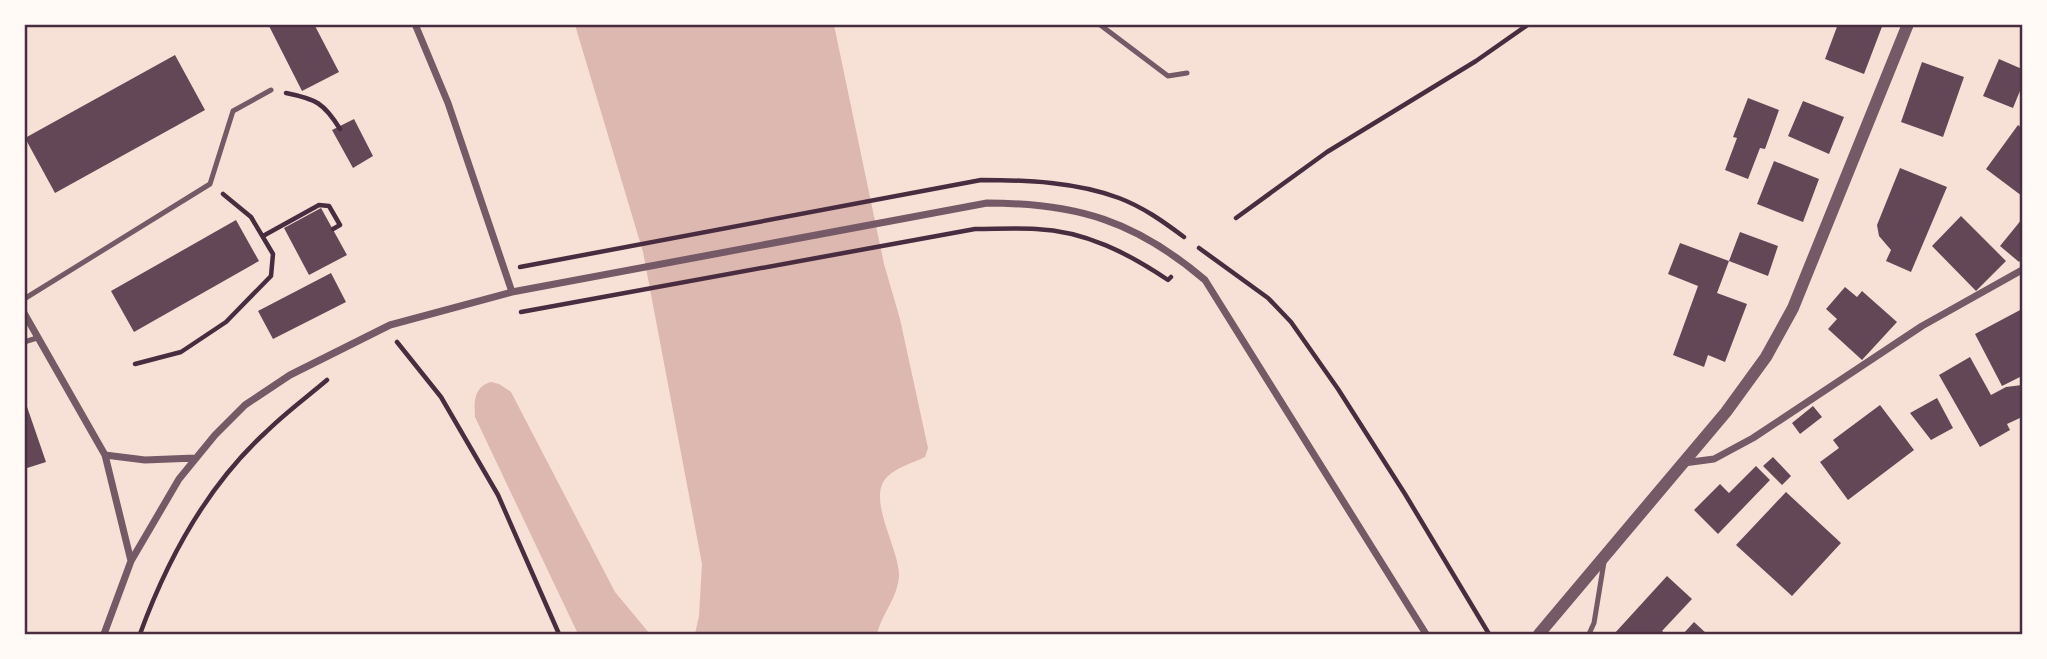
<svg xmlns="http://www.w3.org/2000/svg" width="2047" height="659" viewBox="0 0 2047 659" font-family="Raleway,sans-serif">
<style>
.water{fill:#dcb8b0}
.building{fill:#644757}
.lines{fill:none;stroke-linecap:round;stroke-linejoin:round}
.path{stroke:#4a2c40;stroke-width:4.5}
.service{stroke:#755966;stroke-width:5}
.minor{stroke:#755966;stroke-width:7}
.tertiary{stroke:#755966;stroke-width:12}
.neatline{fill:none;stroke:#4a2c40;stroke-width:2.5}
</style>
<rect width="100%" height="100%" fill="#f7e1d7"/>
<path class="water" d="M575 25H834L884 264 900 319 928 448 925 457C913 463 897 467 887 477 866 498 899 548 899 575 898 598 882 613 877 634H695L699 616 702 564 643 252Z
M491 382 499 384 511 392 615 592 650 634H578L475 417C474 401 474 387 491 382Z"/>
<path class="building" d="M268 24H314L339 72 302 91Z
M1838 24H1883L1864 74 1825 59Z
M175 55 205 110 55 193 25 138Z
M1999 59 2022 69V86L2013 108 1983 96Z
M1922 62 1964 77 1943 137 1901 122Z
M1748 98 1779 110 1765 149 1760 148 1748 179 1725 170 1737 138 1733 137Z
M1803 101 1844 117 1829 154 1788 136Z
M354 119 373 156 353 168 332 130Z
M2018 125 2022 128V196L1986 169Z
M1774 161 1819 179 1803 222 1757 204Z
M1900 168 1947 187 1911 272 1886 261 1891 250 1879 236 1877 225Z
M321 208 347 255 309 275 284 228Z
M1961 216 2006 261 1976 291 1932 246Z
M2022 219V258L2019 262 2000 246Z
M236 220 259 261 134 332 111 291Z
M1740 232 1778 246 1768 276 1729 261 1717 293 1747 304 1725 362 1708 355 1704 367 1673 355 1698 286 1668 274 1680 243 1729 261Z
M331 273 346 302 273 339 258 311Z
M1845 287 1857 297 1862 291 1897 322 1862 360 1828 329 1837 319 1826 309Z
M2022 309V376L2002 386 1975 334Z
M1970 357 1991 395 2006 387 2022 385V417L2007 424 2010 430 1980 447 1939 375Z
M24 398 46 462 24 469Z
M1937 398 1953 428 1931 440 1910 413Z
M1880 405 1914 450 1848 500 1820 462 1839 448 1833 440Z
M1813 406 1822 417 1800 434 1792 423Z
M1773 457 1791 476 1782 485 1763 466Z
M1756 466 1770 480 1718 534 1694 510 1720 484 1729 493Z
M1786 492 1841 543 1792 596 1736 545Z
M1667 576 1692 599 1662 631 1666 634H1614Z
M1694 622 1707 634H1683Z"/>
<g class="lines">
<path class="path" d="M286 93C316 99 324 103 340 129
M1236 218 1327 152 1476 61 1529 24
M263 236 319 205 329 206 340 225 333 229
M1199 248 1268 298 1291 322 1338 389 1405 494 1489 634
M520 267 981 180C1027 180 1076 182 1119 198 1143 207 1164 222 1184 237
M521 312 975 229C995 229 1015 228 1036 229 1085 231 1128 253 1168 280L1171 277
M397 342 441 397 498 495 559 634
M135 364 181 352 226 322 271 276 273 254 251 217 223 194
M140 634C167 560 207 486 266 432 285 413 307 397 327 380"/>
<path class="service" d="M1099 24 1168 76 1187 73
M24 299 210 184 233 111 271 90
M24 342 37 338
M1589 634 1594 623 1604 562"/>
<path class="minor" d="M415 24 448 103 512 292
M24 313 105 455 131 561
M105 455 145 460 195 458
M1684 463 1714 459 1753 438 1922 326 2022 270
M104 634 131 561 179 479 215 435 245 405 290 375 390 325 512 292 987 203C1077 203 1136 221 1205 280L1426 634"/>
<path class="tertiary" d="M1539 634 1726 412 1766 357 1793 308 1908 24"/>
</g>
<rect width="2047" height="659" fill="none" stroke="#fffaf5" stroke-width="52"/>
<rect x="26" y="26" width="1995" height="607" class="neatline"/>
</svg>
